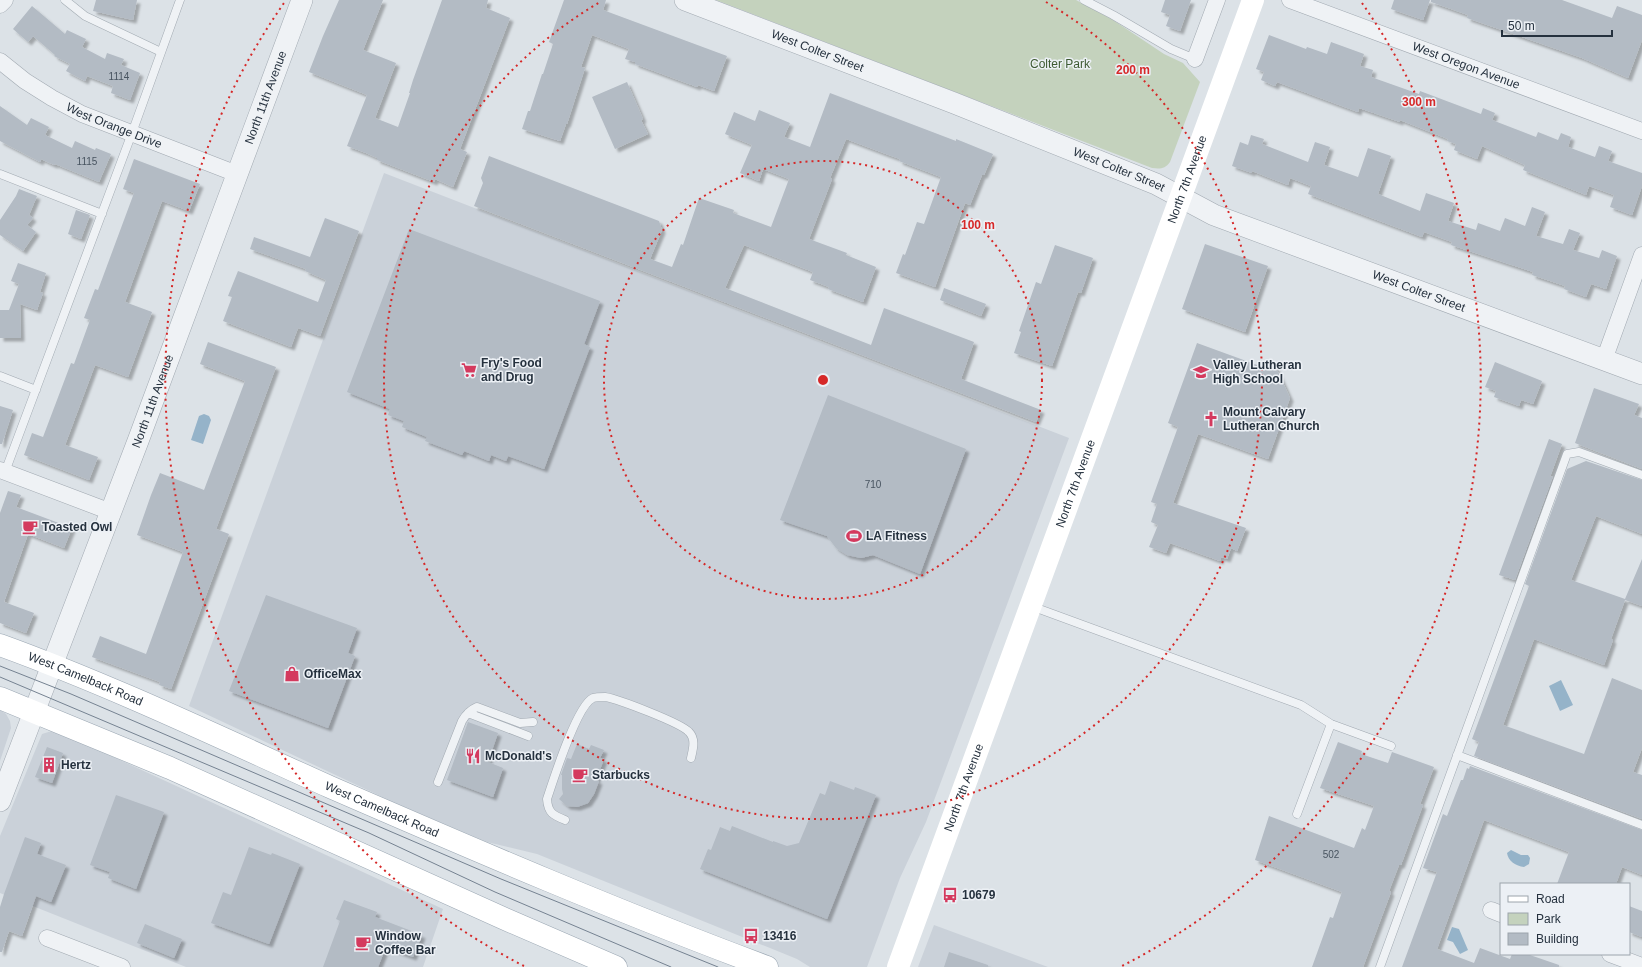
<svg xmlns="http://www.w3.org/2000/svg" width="1642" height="967" viewBox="0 0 1642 967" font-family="Arial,sans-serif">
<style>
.built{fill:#cad1d9}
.green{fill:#c4d2bd}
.water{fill:#95b3c9}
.building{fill:#b3bbc4;filter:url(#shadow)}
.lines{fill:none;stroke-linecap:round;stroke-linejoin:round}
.service-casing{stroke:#a1a9b1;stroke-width:9}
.minor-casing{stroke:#a1a9b1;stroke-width:17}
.tertiary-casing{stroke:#a1a9b1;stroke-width:22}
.primary-casing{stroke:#9ba7b3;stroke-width:23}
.service{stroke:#eff2f5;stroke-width:8}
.minor{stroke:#eff2f5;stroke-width:16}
.tertiary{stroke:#eff2f5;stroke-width:21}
.secondary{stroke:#fff;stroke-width:22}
.primary{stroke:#fff;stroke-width:22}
.tram{stroke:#758291;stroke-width:1}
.ring{fill:none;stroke:#d62828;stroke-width:2;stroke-dasharray:2 4}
.labels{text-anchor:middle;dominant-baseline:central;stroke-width:3;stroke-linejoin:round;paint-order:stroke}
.number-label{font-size:10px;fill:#485460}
.street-label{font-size:12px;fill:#25313e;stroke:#ecf0f5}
.park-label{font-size:12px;fill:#3d5a32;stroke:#ecf0f5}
.poi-label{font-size:12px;font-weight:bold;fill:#25313e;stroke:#ecf0f5;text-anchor:start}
.centre{fill:#d62828;stroke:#ecf0f5;stroke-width:2}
.ring-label{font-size:12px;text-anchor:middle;font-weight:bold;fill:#d62828;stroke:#ecf0f5;stroke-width:3;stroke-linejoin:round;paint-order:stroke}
</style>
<defs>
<filter id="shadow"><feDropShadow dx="3.5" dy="3.5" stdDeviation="1" flood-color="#0004"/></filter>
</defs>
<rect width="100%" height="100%" fill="#dce2e7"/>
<path class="built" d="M384 173 1069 438 926 822 900 878 867 967H810L797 959 537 854 487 842 395 803 189 706Z
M0 710 6 714 10 721 11 728 0 761Z
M55 730 443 909 423 967H186L0 893V836L42 734Z
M934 925 1048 967H918Z"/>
<path class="green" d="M716 0H1076L1113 20 1164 54 1183 63 1200 82 1170 162C1165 169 1160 169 1152 168Z"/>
<path class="water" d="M204 414 209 416 211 420 203 444 191 440 199 416Z
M1561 680 1573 705 1560 711 1549 686Z
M1511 850 1521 855H1528L1530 858 1529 864 1524 867C1516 866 1508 861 1507 853Z
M1452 927 1459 929 1468 950 1460 954 1453 942 1447 940Z"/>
<path class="building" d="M96 0H137L133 20 93 11Z
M339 0H383L363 50 396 63 375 118 398 127 410 93H409L413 80 442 0H488L486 8 510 18 460 149 467 152 453 187 435 179 434 182 377 160V158L366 153 347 146 367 95 309 72 323 36Z
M564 0H606L603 10 727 56 714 91 698 85 697 87 635 64V62L625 59 629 49 592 35 581 67 585 68 567 124H566L560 141 522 129 528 111H530L542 74H543L553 44 549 42Z
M1165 0H1191L1180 31 1166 26 1170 15 1161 12Z
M1394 0H1430L1423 20 1391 9Z
M1431 0H1562L1612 18 1617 6 1642 15V40L1628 78 1582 58 1467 18 1468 15 1431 2Z
M32 6 65 34 67 30 86 39 82 47 105 59 107 53 124 59 121 65 140 73 130 100 111 93 113 86 87 76 85 81 66 71 70 64 54 56 55 55 33 36 28 42 13 29Z
M1269 35 1306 49 1307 47 1327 54 1331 42 1364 54 1360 66 1373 70 1371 77 1419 94 1420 91 1481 114 1483 108 1495 113 1492 120 1536 137 1538 132 1558 140 1561 133 1571 137 1568 147 1595 157 1599 146 1612 151 1608 161 1642 173V186L1632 215 1610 207 1614 195 1589 186 1586 195 1523 170 1525 165 1482 146 1477 159 1454 150 1456 144 1447 141 1448 139 1400 120V122L1359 108 1358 112 1277 82 1275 86 1261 80 1264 72 1256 69Z
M627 82 643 119 641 120 648 134 615 149 592 97Z
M830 93 956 141V139L993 154 984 175H982L970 205 965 203 935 287 896 273 903 254 905 255 917 222 924 224 941 177 899 161 900 159 886 154 846 139 830 178 832 179 809 239 847 253 846 255 876 267 863 302 828 289 829 287 810 280 813 272 744 245 725 288 871 345 884 308 974 342 961 379 1041 410 1036 422 474 206 483 183 481 178 489 156 659 221 662 230 650 259 672 267 681 244 683 245 699 198 734 210 733 213 771 227 789 179 763 169 759 181 740 173 752 145 725 134 734 112 755 121 759 110 790 123 784 137 810 147Z
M0 106 27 125 31 118 49 127 45 135 72 148 75 141 95 150 96 148 111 154 99 182 55 164 54 165 41 159 40 162 0 141Z
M1251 135 1264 139 1262 144 1308 162 1315 142 1330 147 1324 165 1358 177 1368 148 1391 156 1378 194 1420 211 1426 193 1454 203 1448 221 1476 230 1478 223 1500 231 1505 218 1525 226 1532 207 1545 212 1536 236 1563 244 1569 229 1580 233 1573 250 1599 258 1602 250 1617 256 1606 289 1591 284 1586 297 1564 289 1565 286 1532 275 1533 272 1451 245 1452 242 1424 232 1422 237 1308 194 1311 186 1290 178 1288 185 1252 171V173L1232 166 1240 142 1248 145Z
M134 159 200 184 189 211 162 201 125 302 152 312 128 377 95 365 65 445 98 457 89 480 24 455 32 433 43 437 71 363 74 364 90 320 84 318 95 289 98 290 134 193 123 189Z
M19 189 37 196 29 215 33 218 27 225 36 232 23 251 0 235V220L16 196Z
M76 210 90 215 81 239 68 234Z
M325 218 359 231 320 336 298 328 291 347 223 321 232 297 228 296 238 271 318 302 326 280 305 271 306 269 250 249 254 237 310 257Z
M409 229 600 301 584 344 590 347 544 469 508 456 506 461 491 455 489 461 464 451 462 455 425 441 427 437 402 427 404 421 388 415 390 409 347 392Z
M1205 244 1268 266 1245 332 1182 309Z
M1055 245 1093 258 1081 293 1078 292 1052 366 1014 353 1021 332 1019 331 1036 282 1041 284Z
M18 263 46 273 40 292 43 293 37 310 20 304 21 338H0V310H9L19 284 11 281Z
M944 288 986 304 981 316 940 300Z
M208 342 276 367 216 529 229 534 171 689 159 685 160 682 92 657 100 636 146 654 183 552 137 535 151 495 160 473 204 490 245 381 200 364Z
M1197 343 1260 366 1273 361 1290 398 1268 459 1198 434 1173 503 1246 528 1237 551 1231 548 1227 559 1221 557 1220 561 1170 543 1166 553 1149 547 1158 525 1151 522 1157 504 1151 502 1178 427 1168 423Z
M1495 362 1542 381 1533 404 1521 400 1519 406 1494 397 1496 391 1485 387Z
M1594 388 1639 404 1634 415 1642 418V469L1575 443Z
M828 395 966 449 920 574 873 555 861 558 847 555 836 548 827 536 780 520Z
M0 406 13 410 2 444H0Z
M1549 439 1562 444 1550 477 1553 476 1515 580 1499 575Z
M1586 461 1642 480V534L1596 516 1571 580 1625 599 1642 559V606L1625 600 1611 639 1613 640 1604 665 1534 639 1503 725 1584 754 1612 678 1642 690V748L1633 772 1642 775V819L1474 756 1479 742 1472 739 1529 586 1525 584 1567 469Z
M8 491 21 495 16 507 72 528 64 548 28 534 4 602 34 613 26 633 0 623V513Z
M266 595 357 628 348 653 355 656 328 728 229 691Z
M468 722 498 733 488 762 503 768 493 797 447 780Z
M1338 742 1362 751 1361 754 1388 763 1392 752 1434 767 1420 804 1423 805 1401 865H1399L1389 891 1391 892 1363 967H1312L1330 917 1333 918 1342 892 1255 860 1269 816 1354 848 1362 828 1365 830 1374 806 1320 788Z
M577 744 589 749 591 745 604 750 600 758 604 759 596 780 599 781 594 794 588 803 577 807 567 806 559 799 563 794 562 789V775H561L567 758 571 759Z
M47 747 63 753 52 783 35 777Z
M1470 766 1642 830V875L1622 867 1616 884H1557L1569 852 1484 820 1437 949 1474 963 1480 948 1510 959 1512 954H1527L1559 965V967H1402L1437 872 1423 868 1443 814 1447 816 1461 780H1463L1467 768 1469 769Z
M830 781 854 790 855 787 876 795 827 919 700 869 708 849 711 850 720 827 730 831 732 826 773 842V841L787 846 799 843 820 793 825 795Z
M116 795 164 812 136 889 108 878 110 872 90 865Z
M25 837 41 843 37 854 66 865 51 902 36 896 22 936 9 931 2 952H0V907L4 894Z
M249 847 271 855 272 853 300 864 269 944 211 923 223 892 231 895Z
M344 900 377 912 375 917 422 935 413 957 386 947 378 967H323L340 921 336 919Z
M1629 906 1642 911V937L1629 932Z
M145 924 182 939 174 958 137 943Z
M949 952 988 965V967H944Z"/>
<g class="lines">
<defs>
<path id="service" d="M65 0 85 16 161 52
M1084 0 1113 15 1171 49 1195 59
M0 174 102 214
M0 376 36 390
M5 472 132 133 180 0
M1031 606 1301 705 1331 724 1391 746
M468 713 528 736
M1457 755 1642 825
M438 782 462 721C466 714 470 710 477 707L520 723 533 722
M1297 814 1331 724
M565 820C553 815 548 813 547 799 553 781 577 705 593 698 596 697 602 697 605 697 618 699 681 723 689 732 696 739 693 749 691 758
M1380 967 1567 454 1579 452 1642 475"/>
<g id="minor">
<path id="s1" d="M1290 0 1642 131"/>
<path d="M0 5 5 0"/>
<path d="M1195 59 1217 0"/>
<path id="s2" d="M0 61 25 81 52 98 82 114 237 174"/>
<path d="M1604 360 1642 255"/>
<path d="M0 470 111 512"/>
<path d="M1491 910 1501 914"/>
<path d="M47 938 122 967"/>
<path d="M1610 954 1642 966"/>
</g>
<g id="tertiary">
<path id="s3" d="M685 0 954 103 1156 184 1214 215 1642 374"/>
<path id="s4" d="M0 801 138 441 302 0"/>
</g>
<g id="primary">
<path id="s6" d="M0 645C113 686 221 738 330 787 475 850 619 912 767 967"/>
<path d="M0 698 170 768 505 919 616 967"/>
</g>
</defs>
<use href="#service" class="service-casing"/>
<use href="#minor" class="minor-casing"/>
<use href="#tertiary" class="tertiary-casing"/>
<use href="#primary" class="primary-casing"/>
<use href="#service" class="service"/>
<use href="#minor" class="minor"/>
<use href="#tertiary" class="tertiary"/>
<path class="secondary" id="s5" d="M898 967 1253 0"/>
<use href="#primary" class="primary"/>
<path class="tram" d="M0 666 71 694 501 879 718 967
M0 677 369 833 495 892 671 967"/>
</g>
<g class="ring">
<circle cx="823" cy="380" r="219"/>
<path d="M1046 2A439 439 0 1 1 600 2"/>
<path d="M524 966A658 658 0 0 1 284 3M1362 3A658 658 0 0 1 1122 966"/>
</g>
<defs>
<symbol id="supermarket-bare" viewBox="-9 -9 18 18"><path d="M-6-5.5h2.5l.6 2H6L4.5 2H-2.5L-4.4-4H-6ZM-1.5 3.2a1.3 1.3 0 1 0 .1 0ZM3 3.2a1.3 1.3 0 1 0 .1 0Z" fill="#d43a5e" stroke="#ecf0f5" stroke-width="2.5" paint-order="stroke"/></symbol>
<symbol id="school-bare" viewBox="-9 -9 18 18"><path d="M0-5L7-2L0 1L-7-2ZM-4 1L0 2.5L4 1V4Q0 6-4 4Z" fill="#d43a5e" stroke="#ecf0f5" stroke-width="2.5" paint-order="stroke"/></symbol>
<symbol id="church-bare" viewBox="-9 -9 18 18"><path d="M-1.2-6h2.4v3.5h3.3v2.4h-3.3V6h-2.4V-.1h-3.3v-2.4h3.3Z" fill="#d43a5e" stroke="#ecf0f5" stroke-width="2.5" paint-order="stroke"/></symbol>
<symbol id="cafe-bare" viewBox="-9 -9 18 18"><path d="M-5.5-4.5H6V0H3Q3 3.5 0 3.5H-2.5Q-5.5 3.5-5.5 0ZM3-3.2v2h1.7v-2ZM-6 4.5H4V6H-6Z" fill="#d43a5e" stroke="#ecf0f5" stroke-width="2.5" paint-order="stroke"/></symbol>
<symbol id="stadium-bare" viewBox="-9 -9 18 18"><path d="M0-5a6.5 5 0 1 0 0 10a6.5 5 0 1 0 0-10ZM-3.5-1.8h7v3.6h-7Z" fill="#d43a5e" stroke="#ecf0f5" stroke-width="2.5" paint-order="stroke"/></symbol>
<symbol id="shop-bare" viewBox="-9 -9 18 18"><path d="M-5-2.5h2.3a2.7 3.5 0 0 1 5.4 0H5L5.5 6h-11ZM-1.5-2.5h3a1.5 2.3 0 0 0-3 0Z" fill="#d43a5e" stroke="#ecf0f5" stroke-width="2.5" paint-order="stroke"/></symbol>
<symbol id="restaurant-bare" viewBox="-9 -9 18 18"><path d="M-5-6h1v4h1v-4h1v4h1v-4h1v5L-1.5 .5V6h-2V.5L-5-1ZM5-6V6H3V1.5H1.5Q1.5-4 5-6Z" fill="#d43a5e" stroke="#ecf0f5" stroke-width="2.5" paint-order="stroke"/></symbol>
<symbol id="building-bare" viewBox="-9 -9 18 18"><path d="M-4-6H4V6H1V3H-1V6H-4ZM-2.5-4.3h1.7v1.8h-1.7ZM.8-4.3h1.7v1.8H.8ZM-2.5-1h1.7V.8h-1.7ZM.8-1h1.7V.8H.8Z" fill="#d43a5e" stroke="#ecf0f5" stroke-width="2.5" paint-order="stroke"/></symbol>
<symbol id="bus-bare" viewBox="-9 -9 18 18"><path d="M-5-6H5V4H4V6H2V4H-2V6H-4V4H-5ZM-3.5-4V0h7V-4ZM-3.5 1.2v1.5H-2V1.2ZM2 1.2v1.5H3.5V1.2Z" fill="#d43a5e" stroke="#ecf0f5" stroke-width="2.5" paint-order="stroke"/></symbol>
</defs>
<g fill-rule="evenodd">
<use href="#supermarket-bare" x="458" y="359" width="22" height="22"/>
<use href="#school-bare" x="1190" y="361" width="22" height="22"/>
<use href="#church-bare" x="1200" y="408" width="22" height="22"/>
<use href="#cafe-bare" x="19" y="516" width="22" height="22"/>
<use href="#stadium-bare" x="843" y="525" width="22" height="22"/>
<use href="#shop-bare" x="281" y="663" width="22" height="22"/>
<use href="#restaurant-bare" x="462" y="745" width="22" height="22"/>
<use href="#building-bare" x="38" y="754" width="22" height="22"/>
<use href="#cafe-bare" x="569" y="764" width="22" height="22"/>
<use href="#bus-bare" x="939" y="884" width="22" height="22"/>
<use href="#bus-bare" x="740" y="925" width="22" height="22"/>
<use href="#cafe-bare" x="352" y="932" width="22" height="22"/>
</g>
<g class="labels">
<g class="number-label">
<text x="119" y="76">1114</text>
<text x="87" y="161">1115</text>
<text x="873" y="484">710</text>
<text x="1331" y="854">502</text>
</g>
<g class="street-label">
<text stroke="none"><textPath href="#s3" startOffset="142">West Colter Street</textPath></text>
<text stroke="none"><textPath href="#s1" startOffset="188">West Oregon Avenue</textPath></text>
<text stroke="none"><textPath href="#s4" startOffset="752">North 11th Avenue</textPath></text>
<text stroke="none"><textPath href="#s2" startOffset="132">West Orange Drive</textPath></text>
<text stroke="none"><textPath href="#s3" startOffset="466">West Colter Street</textPath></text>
<text stroke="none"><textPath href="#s5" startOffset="839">North 7th Avenue</textPath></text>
<text stroke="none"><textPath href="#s3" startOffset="790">West Colter Street</textPath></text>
<text stroke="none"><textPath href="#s4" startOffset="428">North 11th Avenue</textPath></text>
<text stroke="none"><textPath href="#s5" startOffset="515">North 7th Avenue</textPath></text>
<text stroke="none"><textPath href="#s6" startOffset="92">West Camelback Road</textPath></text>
<text stroke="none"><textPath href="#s5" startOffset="191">North 7th Avenue</textPath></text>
<text stroke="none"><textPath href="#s6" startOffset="416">West Camelback Road</textPath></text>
</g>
<g class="park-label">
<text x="1060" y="64">Colter Park</text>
</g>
<g class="poi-label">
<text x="481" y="363">Fry's Food<tspan x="481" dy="14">and Drug</tspan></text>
<text x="1213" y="365">Valley Lutheran<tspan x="1213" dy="14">High School</tspan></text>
<text x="1223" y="412">Mount Calvary<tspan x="1223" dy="14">Lutheran Church</tspan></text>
<text x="42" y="527">Toasted Owl</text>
<text x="866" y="536">LA Fitness</text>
<text x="304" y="674">OfficeMax</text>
<text x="485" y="756">McDonald's</text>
<text x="61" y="765">Hertz</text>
<text x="592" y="775">Starbucks</text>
<text x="962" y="895">10679</text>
<text x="375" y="936">Window<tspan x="375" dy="14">Coffee Bar</tspan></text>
<text x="763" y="936">13416</text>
</g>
</g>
<circle cx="823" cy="380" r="6" class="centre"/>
<g class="ring-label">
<text x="1133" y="74">200 m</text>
<text x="1419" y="106">300 m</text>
<text x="978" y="229">100 m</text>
</g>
<rect x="1500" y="883" width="130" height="72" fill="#ecf0f5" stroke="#9ca4ac"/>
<rect x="1508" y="896" width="20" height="6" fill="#ffffff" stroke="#9ca4ac"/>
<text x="1536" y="903" font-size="12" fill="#25313e">Road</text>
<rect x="1508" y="913" width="20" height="12" fill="#c4d2bd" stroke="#9ca4ac"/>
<text x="1536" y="923" font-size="12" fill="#25313e">Park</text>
<rect x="1508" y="933" width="20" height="12" fill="#b3bbc4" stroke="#9ca4ac"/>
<text x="1536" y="943" font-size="12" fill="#25313e">Building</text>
<path d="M1502 30v6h110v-6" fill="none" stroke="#25313e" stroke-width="2"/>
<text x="1508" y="30" font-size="12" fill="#25313e" stroke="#ecf0f5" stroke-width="3" paint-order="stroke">50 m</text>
</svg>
